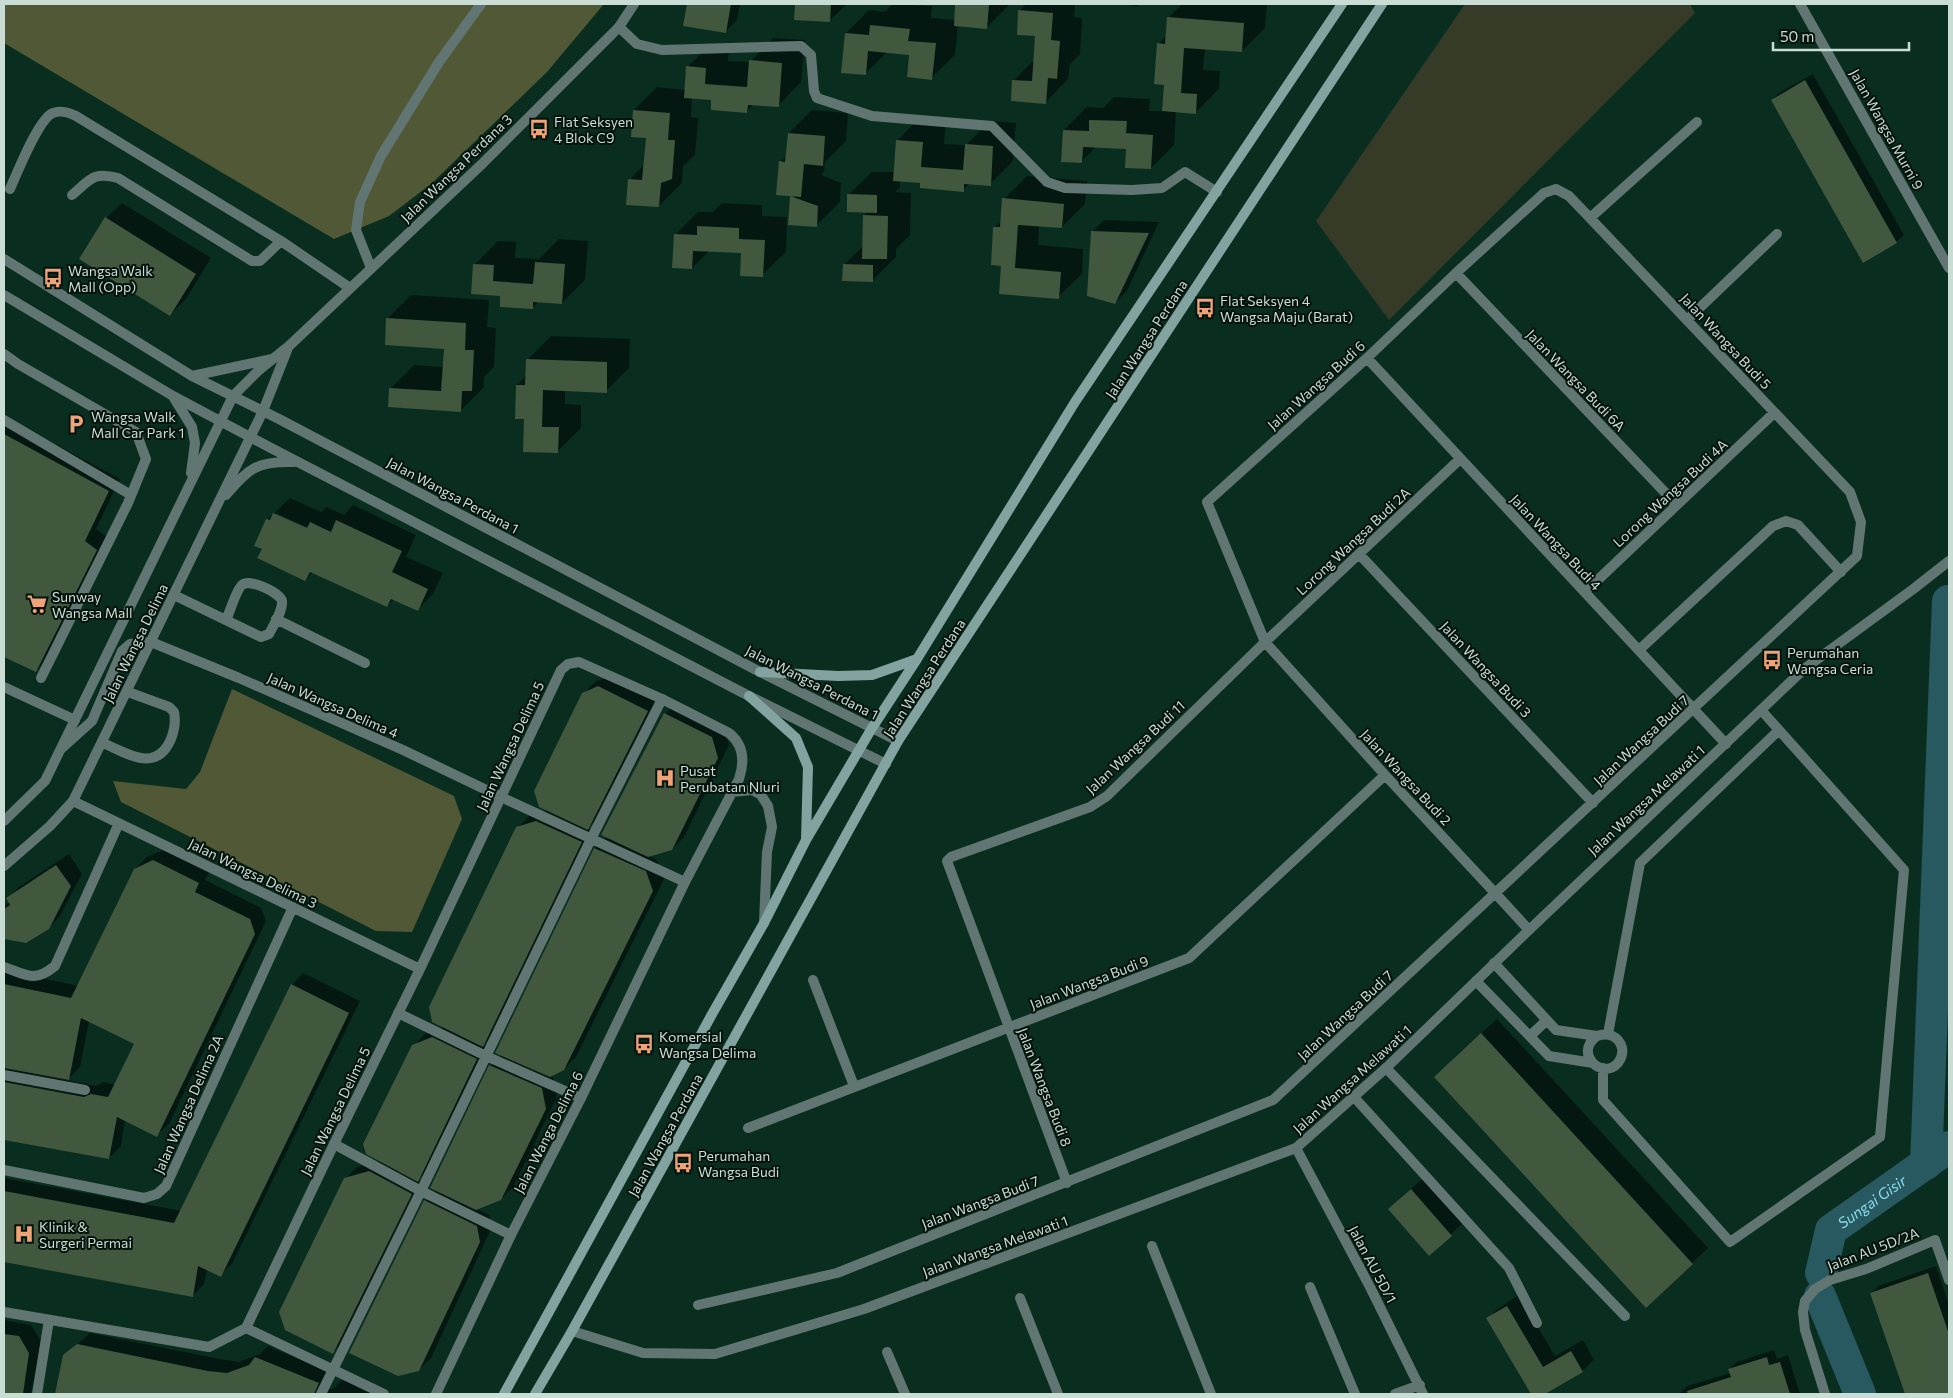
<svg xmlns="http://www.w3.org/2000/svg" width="1953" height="1398" viewBox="0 0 1953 1398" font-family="Commissioner,sans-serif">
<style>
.green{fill:#363b27}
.forest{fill:#505836}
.shadow{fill:#0007;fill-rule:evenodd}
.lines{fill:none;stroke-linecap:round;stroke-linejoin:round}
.river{stroke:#285860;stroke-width:32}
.building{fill:#41573e}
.service{stroke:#617673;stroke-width:10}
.pedestrian{stroke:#617673;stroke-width:10}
.minor{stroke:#617673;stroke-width:10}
.tertiary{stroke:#617673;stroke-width:10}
.secondary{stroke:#82a39f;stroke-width:10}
.labels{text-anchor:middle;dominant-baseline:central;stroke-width:4;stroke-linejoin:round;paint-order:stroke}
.poi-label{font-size:14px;fill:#caddd4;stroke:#05130c;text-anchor:start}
.street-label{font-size:14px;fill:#caddd4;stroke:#05130c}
.water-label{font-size:15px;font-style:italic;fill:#89dceb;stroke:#05130c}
</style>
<rect width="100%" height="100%" fill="#092e20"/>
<path class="green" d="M1465 4H1690L1695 13 1389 320 1316 221Z"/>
<path class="forest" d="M4 4H604L547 72 431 184 389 216 334 239 4 43Z
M232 689 454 796 462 819 412 932 376 931 121 802 113 781 186 789 200 772Z"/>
<path class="shadow" d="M688 4H740L737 20 726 31 685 25Z
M796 4H847L830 20 795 18Z
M893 4 932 6 931 18 955 20 956 4H1010L987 27 958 25 955 55 931 78 911 53 888 51 865 74 846 33 869 10 885 12Z
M1026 4H1075L1074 17 1082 18 1080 54 1070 64 1068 79 1045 103 1013 81 1035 59 1037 35 1019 11Z
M1115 4H1139L1137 6Z
M1182 4H1267L1265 28 1242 51 1205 48 1203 70 1220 71 1219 89 1196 112 1176 111 1174 145 1151 168 1127 148 1097 146 1081 162 1064 130 1087 107 1103 108 1114 97 1150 99 1149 111H1163L1165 84 1158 44 1167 35 1168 18Z
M773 38 805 40 801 82 778 106 754 104 746 112 712 99 692 98 691 117 698 118 695 155 683 166 682 183 659 206 629 180 645 164 647 137 634 110 657 87 686 90 687 67 711 44 729 45 728 61 750 62Z
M1813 74 1904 235 1896 242 1772 100 1780 92Z
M812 110 848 113 846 141 825 162 824 172 821 175 841 183 840 202 816 226 790 223 793 195 780 162 787 155 789 133Z
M920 117 946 119 944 144 966 145 990 121 1016 123 1013 161 990 184 971 183 963 190 922 182 900 180V188L895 192 911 193 910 235 896 249V257L873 280 844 265 864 245V215L869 211 848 195 872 172H895L897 141Z
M1027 176 1087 181 1085 204 1062 227 1039 225 1038 245 1083 249 1082 274 1058 297 1002 265 995 227 1002 220 1004 199Z
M122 203 211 258 186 299 170 315 106 218Z
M722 203 762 205V216L787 217 786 252 762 275 743 252 710 250 692 268 675 235 698 212H713Z
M1104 220 1159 222 1127 291 1115 302 1093 231Z
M559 239 588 241 585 280 562 303 539 301 532 308 502 295 475 264 498 241 516 242 515 258 539 259Z
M411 295 489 300 487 327 496 328 494 367 484 377V387L461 410 390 389 414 365 444 367 445 348 387 319Z
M551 336 630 339 629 368 606 391 565 390V404L581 405V428L557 452 526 418 517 385 527 375V360Z
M4 417 120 479 96 529 108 538 48 659 36 671 4 656Z
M290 498 321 512 326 507 344 515 353 505 416 535 406 557 443 573 433 594 417 610 394 599 387 606 313 572 305 579 263 549 267 520ZM276 513 313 530 312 532 276 515Z
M611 675 659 699 599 816 588 828 593 830 494 1034 483 1045 488 1047 429 1168 418 1180 423 1182 345 1340 333 1352 345 1179 357 1167 380 1160 413 1046 425 1034 444 1027 517 828 529 816 548 810 583 694 595 682Z
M677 702 724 726 729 745 684 837 672 849 649 856 657 860 664 879 576 1057 564 1069 550 1075 553 1077 557 1097 513 1187 501 1199 477 1209 489 1215 491 1229 431 1358 419 1370 425 1201 437 1190 490 1066 502 1054 497 1052 595 848 607 837 665 714Z
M166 849 210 871 205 880 261 908 266 921 169 1124 157 1135 125 1120 121 1146 109 1158 4 1139V970L79 986 135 869 147 857ZM89 1021 136 1043 116 1085 103 1082 96 1086 67 1080 80 1067Z
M69 854 82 874 60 916 48 928 26 942 4 937V906L10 902 8 898 19 887Z
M303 973 360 1001 232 1264 220 1275 207 1269 204 1284 193 1296 4 1261V1178L182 1211 292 985Z
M1497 1019 1708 1248 1647 1306 1451 1061Z
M1423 1178 1463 1223 1429 1254 1401 1198Z
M1936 1266 1949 1305V1394H1906L1871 1293 1879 1286Z
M1519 1295 1555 1356 1583 1340 1594 1360 1582 1371 1543 1394H1532L1488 1318 1500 1307Z
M4 1320 31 1325 41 1341 31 1394H4Z
M90 1333 220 1359 239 1362 260 1354 268 1346 329 1372 325 1382 330 1389H333L344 1378 380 1394H56L64 1356Z
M1774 1350 1777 1359 1788 1355 1800 1394H1679L1687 1386 1731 1373 1729 1369 1737 1362Z"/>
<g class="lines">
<g class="river">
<path d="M1926 1164 1948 601"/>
<path id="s1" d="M1821 1273 1831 1230 1949 1147"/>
<path d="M1820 1296 1860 1394"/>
</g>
</g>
<path class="building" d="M687 4H731L726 33 683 26Z
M795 4H831L830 22 794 20Z
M955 4 989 5 987 29 954 26Z
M1018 10 1053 13 1051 40 1060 41 1057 79 1048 78 1046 104 1011 101 1012 80 1032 81 1035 36 1017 35Z
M1167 17 1244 23 1242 52 1184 48 1181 93 1197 94 1196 114 1162 111 1164 85 1154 84 1157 43 1165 44Z
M870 25 910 29 908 41 936 43 932 80 907 77 909 55 868 51 866 75 841 73 845 33 869 35Z
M749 60 782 63 779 107 748 105 747 113 711 110V100L684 98 686 66 706 68 705 84 747 87Z
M1805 80 1897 243 1863 263 1771 100Z
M633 110 670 113 668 140H675L672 179 661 183 659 207 626 205 628 179 642 180 646 138 631 137Z
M1089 120 1127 121 1126 133 1153 135 1151 169 1125 168 1126 149 1083 147 1082 163 1061 162 1063 130 1089 131Z
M788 133 825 136 823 166 804 164 801 197 776 195 779 161 785 162Z
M896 140 923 142 921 167 963 170 965 144 993 146 991 186 964 184V192L920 188V183L893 181Z
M847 194 877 195V213L847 212Z
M790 196 818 206 817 227 788 225Z
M1002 198 1064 204 1062 228 1018 225 1015 268 1061 272 1059 299 999 294 1001 266 991 265 993 227H1000Z
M863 215 888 216 887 259H862Z
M105 217 196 274 170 316 79 259Z
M697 226 739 228V239L765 240 763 277 740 276 741 253 693 251 692 269 672 268 674 234 697 235Z
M1091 231 1149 233 1115 304 1087 296Z
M535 262 565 264 562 304 533 302V309L500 307V296L471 294 473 264 494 265 493 281 533 284Z
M843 264 873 265V282L842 281Z
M386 318 466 323 465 350H474L472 391H462L461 412 388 407 389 388 441 391 444 349 385 345Z
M526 359 607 362V393L543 390 542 427H559L558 453 523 452 524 419H515L516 385H525Z
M4 434 109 491 85 541 97 550 36 672 4 657Z
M273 513 307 528 310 522 331 532 336 520 402 551 392 572 428 589 418 611 391 599 387 607 310 572 305 581 257 558 262 549 254 546 266 519 270 520Z
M598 686 648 711 588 830 539 807 534 791 582 693Z
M664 713 712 737 718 758 672 850 648 857 601 835Z
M536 821 582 842 483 1047 432 1022 429 1007 516 827Z
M594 848 646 871 653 891 564 1070 550 1077 495 1053Z
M153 860 199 883 195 892 250 919 255 934 157 1137 117 1117 109 1159 4 1140V1082L84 1097 91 1094 108 1097 134 1044 81 1018 69 1080 4 1068V984L71 998 134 869Z
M56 865 71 886 49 929 26 943 4 939V909L10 905 6 898Z
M291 984 349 1013 221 1277 198 1266 193 1297 4 1262V1191L174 1223Z
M1481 1033 1693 1264 1646 1308 1434 1077Z
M432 1037 477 1059 418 1182 366 1154 363 1144 412 1045Z
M489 1065 542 1088 546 1109 501 1200 476 1210 430 1188Z
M369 1171 412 1194 333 1354 285 1330 279 1312 344 1178Z
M1411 1189 1452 1236 1429 1256 1388 1209Z
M424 1200 477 1226 480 1242 419 1371 398 1376 349 1353Z
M1928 1273 1949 1334V1394H1905L1870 1293Z
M1507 1306 1543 1367 1571 1351 1583 1372 1545 1394H1531L1486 1318Z
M4 1334 19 1336 29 1353 23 1394H4Z
M77 1344 208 1371 227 1373 249 1365 255 1357 319 1383 314 1394H55L63 1355Z
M1767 1357 1769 1365 1780 1362 1790 1394H1688L1687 1391 1731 1377 1728 1369Z"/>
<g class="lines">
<path class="service" d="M619 27 637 44 662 50 801 46 811 55 814 91 817 98 872 116 992 126 1047 182 1065 188 1132 190 1162 188 1185 172 1217 192
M10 189C17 173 39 118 53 113 60 110 70 113 76 116L281 241 350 288
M72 195C90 180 93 171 118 178L252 261H260L281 241
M371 268 356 230 360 202 381 156 439 62 481 4
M4 354 18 364 136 432 146 459 128 503 41 678
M4 420 131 495
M174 595 261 637 269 634C273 626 283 611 282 601 280 593 250 578 242 585 236 590 230 612 226 620
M276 619 365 663
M1639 650 1773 526 1786 521 1798 525 1841 572
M1761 710 1779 730
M103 743C127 753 156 774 171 739 174 731 176 721 174 712L169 707 128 692
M501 797 685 882
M1494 963 1556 1030 1597 1036C1608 1032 1619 1036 1622 1048 1623 1053 1621 1059 1618 1063 1602 1081 1573 1053 1597 1036
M1476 981 1549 1056 1593 1063
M398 1013 486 1056 581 1098
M1530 1036 1547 1020
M1386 1068 1625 1316
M1603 1068V1100L1730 1242 1880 1137 1904 870 1779 730 1640 863 1608 1034
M4 1075 85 1090
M1354 1097 1509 1268 1537 1323
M334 1144 421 1191 511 1235
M321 1394 421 1191 591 839 662 699"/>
<path class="pedestrian" d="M4 687 75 720"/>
<path class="minor" d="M1800 4 1949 268
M1590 218 1697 122
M1456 273 1677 505
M1687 320 1777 234
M1367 358 1726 744
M1359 554 1593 803
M1585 592 1774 413
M62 748 92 721 122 651 130 644 151 642 239 678 403 750 501 797
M732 792 752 790 761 795 768 806 772 827 767 852 764 923
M73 801 420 969
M4 967C27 975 34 983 55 966L119 823
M813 980 854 1086
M748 1128 1189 958 1385 775
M1296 1148 1370 1287 1423 1394
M4 1170 144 1198 157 1194 166 1186 293 907
M1067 1183 947 861 951 857 1090 807 1107 796 1265 642 1459 460
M1152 1246 1211 1394
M1310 1287 1355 1394
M1020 1298 1058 1394
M698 1305 837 1273 1273 1100 1857 556 1861 522 1850 492 1590 218 1569 196 1556 189 1544 193 1456 273 1367 358 1207 502 1265 642 1385 775 1496 894 1529 930
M4 1312 209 1347 246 1328 334 1144 420 969 561 670 568 664 579 662 662 699 729 733C744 745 745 761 739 779L685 882 581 1098 511 1235 436 1394
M246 1328 384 1394
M887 1352 905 1394
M37 1394 49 1320
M1395 1394 1420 1385
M1825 1394 1805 1330 1803 1312 1805 1301 1815 1289 1830 1280 1866 1269 1935 1240 1949 1280"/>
<path class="tertiary" d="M4 259 192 376 279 419 760 672 898 741
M4 295 173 396 271 448 749 696 886 764
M192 376 272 359
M174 398 192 427 195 443 191 473
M226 495C249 468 257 461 294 462
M4 821 45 781 233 396 259 370 289 346 482 164 619 27 634 4
M4 866 50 826 73 801 263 411 288 348
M572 1331 643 1353 715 1354 864 1309 1296 1148 1386 1068 1529 930 1804 669 1912 590 1949 561"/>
<path class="secondary" d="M760 672 838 676 872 675 917 659
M749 696 796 738 808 767 806 839
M504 1394 711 1016 764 923 806 840 872 728 917 659 1075 402 1342 4
M535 1394 572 1331 898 741 1382 4"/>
</g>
<defs>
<symbol id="bus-bare" viewBox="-9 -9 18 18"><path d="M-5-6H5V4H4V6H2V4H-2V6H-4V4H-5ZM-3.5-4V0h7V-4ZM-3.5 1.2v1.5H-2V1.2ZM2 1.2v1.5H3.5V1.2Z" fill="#efa377" stroke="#05130c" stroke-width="2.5" paint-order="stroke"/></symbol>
<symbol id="parking-bare" viewBox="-9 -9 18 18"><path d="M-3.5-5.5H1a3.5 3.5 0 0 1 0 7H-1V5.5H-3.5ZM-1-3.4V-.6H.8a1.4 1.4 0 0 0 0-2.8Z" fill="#efa377" stroke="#05130c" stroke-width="2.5" paint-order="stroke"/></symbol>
<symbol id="supermarket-bare" viewBox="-9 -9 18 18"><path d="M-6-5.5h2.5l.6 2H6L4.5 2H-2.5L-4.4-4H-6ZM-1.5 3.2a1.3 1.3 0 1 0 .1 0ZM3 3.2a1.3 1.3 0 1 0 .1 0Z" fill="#efa377" stroke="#05130c" stroke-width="2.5" paint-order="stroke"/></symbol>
<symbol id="hospital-bare" viewBox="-9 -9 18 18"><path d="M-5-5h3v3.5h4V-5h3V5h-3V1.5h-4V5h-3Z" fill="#efa377" stroke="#05130c" stroke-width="2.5" paint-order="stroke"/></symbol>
</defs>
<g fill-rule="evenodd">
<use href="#bus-bare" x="525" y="115" width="28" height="28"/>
<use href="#bus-bare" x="39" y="264" width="28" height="28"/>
<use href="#bus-bare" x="1191" y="294" width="28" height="28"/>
<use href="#parking-bare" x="62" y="410" width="28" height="28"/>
<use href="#supermarket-bare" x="23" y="590" width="28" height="28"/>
<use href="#bus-bare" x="1758" y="646" width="28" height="28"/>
<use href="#hospital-bare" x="651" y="764" width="28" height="28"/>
<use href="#bus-bare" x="630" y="1030" width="28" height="28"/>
<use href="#bus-bare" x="669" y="1149" width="28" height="28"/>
<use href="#hospital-bare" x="10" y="1220" width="28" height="28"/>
</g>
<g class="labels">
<g class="poi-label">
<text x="554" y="121">Flat Seksyen<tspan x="554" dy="16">4 Blok C9</tspan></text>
<text x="68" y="270">Wangsa Walk<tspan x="68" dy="16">Mall (Opp)</tspan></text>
<text x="1220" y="300">Flat Seksyen 4<tspan x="1220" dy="16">Wangsa Maju (Barat)</tspan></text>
<text x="91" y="416">Wangsa Walk<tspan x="91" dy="16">Mall Car Park 1</tspan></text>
<text x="52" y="596">Sunway<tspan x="52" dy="16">Wangsa Mall</tspan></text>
<text x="1787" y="652">Perumahan<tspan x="1787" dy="16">Wangsa Ceria</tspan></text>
<text x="680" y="770">Pusat<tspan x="680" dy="16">Perubatan Nluri</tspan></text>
<text x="659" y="1036">Komersial<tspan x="659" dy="16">Wangsa Delima</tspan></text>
<text x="698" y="1155">Perumahan<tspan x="698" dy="16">Wangsa Budi</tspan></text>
<text x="39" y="1226">Klinik &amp;<tspan x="39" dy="16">Surgeri Permai</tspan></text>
</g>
<g class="street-label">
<text transform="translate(1887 129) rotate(61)">Jalan Wangsa Murni 9</text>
<text transform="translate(456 168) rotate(-44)">Jalan Wangsa Perdana 3</text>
<text transform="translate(1146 339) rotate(-57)">Jalan Wangsa Perdana</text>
<text transform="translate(1726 341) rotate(47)">Jalan Wangsa Budi 5</text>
<text transform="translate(1576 380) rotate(46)">Jalan Wangsa Budi 6A</text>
<text transform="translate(1316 385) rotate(-42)">Jalan Wangsa Budi 6</text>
<text transform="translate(1670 493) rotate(-43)">Lorong Wangsa Budi 4A</text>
<text transform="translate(453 495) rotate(28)">Jalan Wangsa Perdana 1</text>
<text transform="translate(1353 541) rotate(-43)">Lorong Wangsa Budi 2A</text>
<text transform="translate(1556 542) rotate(47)">Jalan Wangsa Budi 4</text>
<text transform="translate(135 643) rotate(-64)">Jalan Wangsa Delima</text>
<text transform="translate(1486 669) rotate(47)">Jalan Wangsa Budi 3</text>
<text transform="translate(924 678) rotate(-57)">Jalan Wangsa Perdana</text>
<text transform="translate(812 682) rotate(27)">Jalan Wangsa Perdana 1</text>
<text transform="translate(333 705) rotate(24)">Jalan Wangsa Delima 4</text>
<text transform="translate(1641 740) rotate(-43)">Jalan Wangsa Budi 7</text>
<text transform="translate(510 746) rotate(-65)">Jalan Wangsa Delima 5</text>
<text transform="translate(1135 747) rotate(-43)">Jalan Wangsa Budi 11</text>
<text transform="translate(1406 777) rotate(47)">Jalan Wangsa Budi 2</text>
<text transform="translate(1646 800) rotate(-43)">Jalan Wangsa Melawati 1</text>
<text transform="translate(253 873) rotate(26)">Jalan Wangsa Delima 3</text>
<text transform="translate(1089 982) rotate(-21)">Jalan Wangsa Budi 9</text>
<text transform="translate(1345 1015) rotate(-43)">Jalan Wangsa Budi 7</text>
<text transform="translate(1352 1079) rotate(-42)">Jalan Wangsa Melawati 1</text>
<text transform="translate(1045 1087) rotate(69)">Jalan Wangsa Budi 8</text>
<text transform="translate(188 1104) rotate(-66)">Jalan Wangsa Delima 2A</text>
<text transform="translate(335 1111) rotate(-64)">Jalan Wangsa Delima 5</text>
<text transform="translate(548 1132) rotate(-63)">Jalan Wanga Delima 6</text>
<text transform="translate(665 1135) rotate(-61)">Jalan Wangsa Perdana</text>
<text transform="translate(980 1202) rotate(-21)">Jalan Wangsa Budi 7</text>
<text transform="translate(995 1246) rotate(-20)">Jalan Wangsa Melawati 1</text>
<text transform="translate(1873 1249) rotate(-21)">Jalan AU 5D/2A</text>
<text transform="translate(1373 1264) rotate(62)">Jalan AU 5D/1</text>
</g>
<g class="water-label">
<text stroke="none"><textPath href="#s1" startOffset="94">Sungai Gisir</textPath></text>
</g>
</g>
<rect width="1953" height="1398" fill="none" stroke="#caddd4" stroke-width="10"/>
<path d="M1773 42v8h136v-8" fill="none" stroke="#caddd4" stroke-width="2.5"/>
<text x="1780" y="42" font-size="15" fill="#caddd4" stroke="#05130c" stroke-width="4" paint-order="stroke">50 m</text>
</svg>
